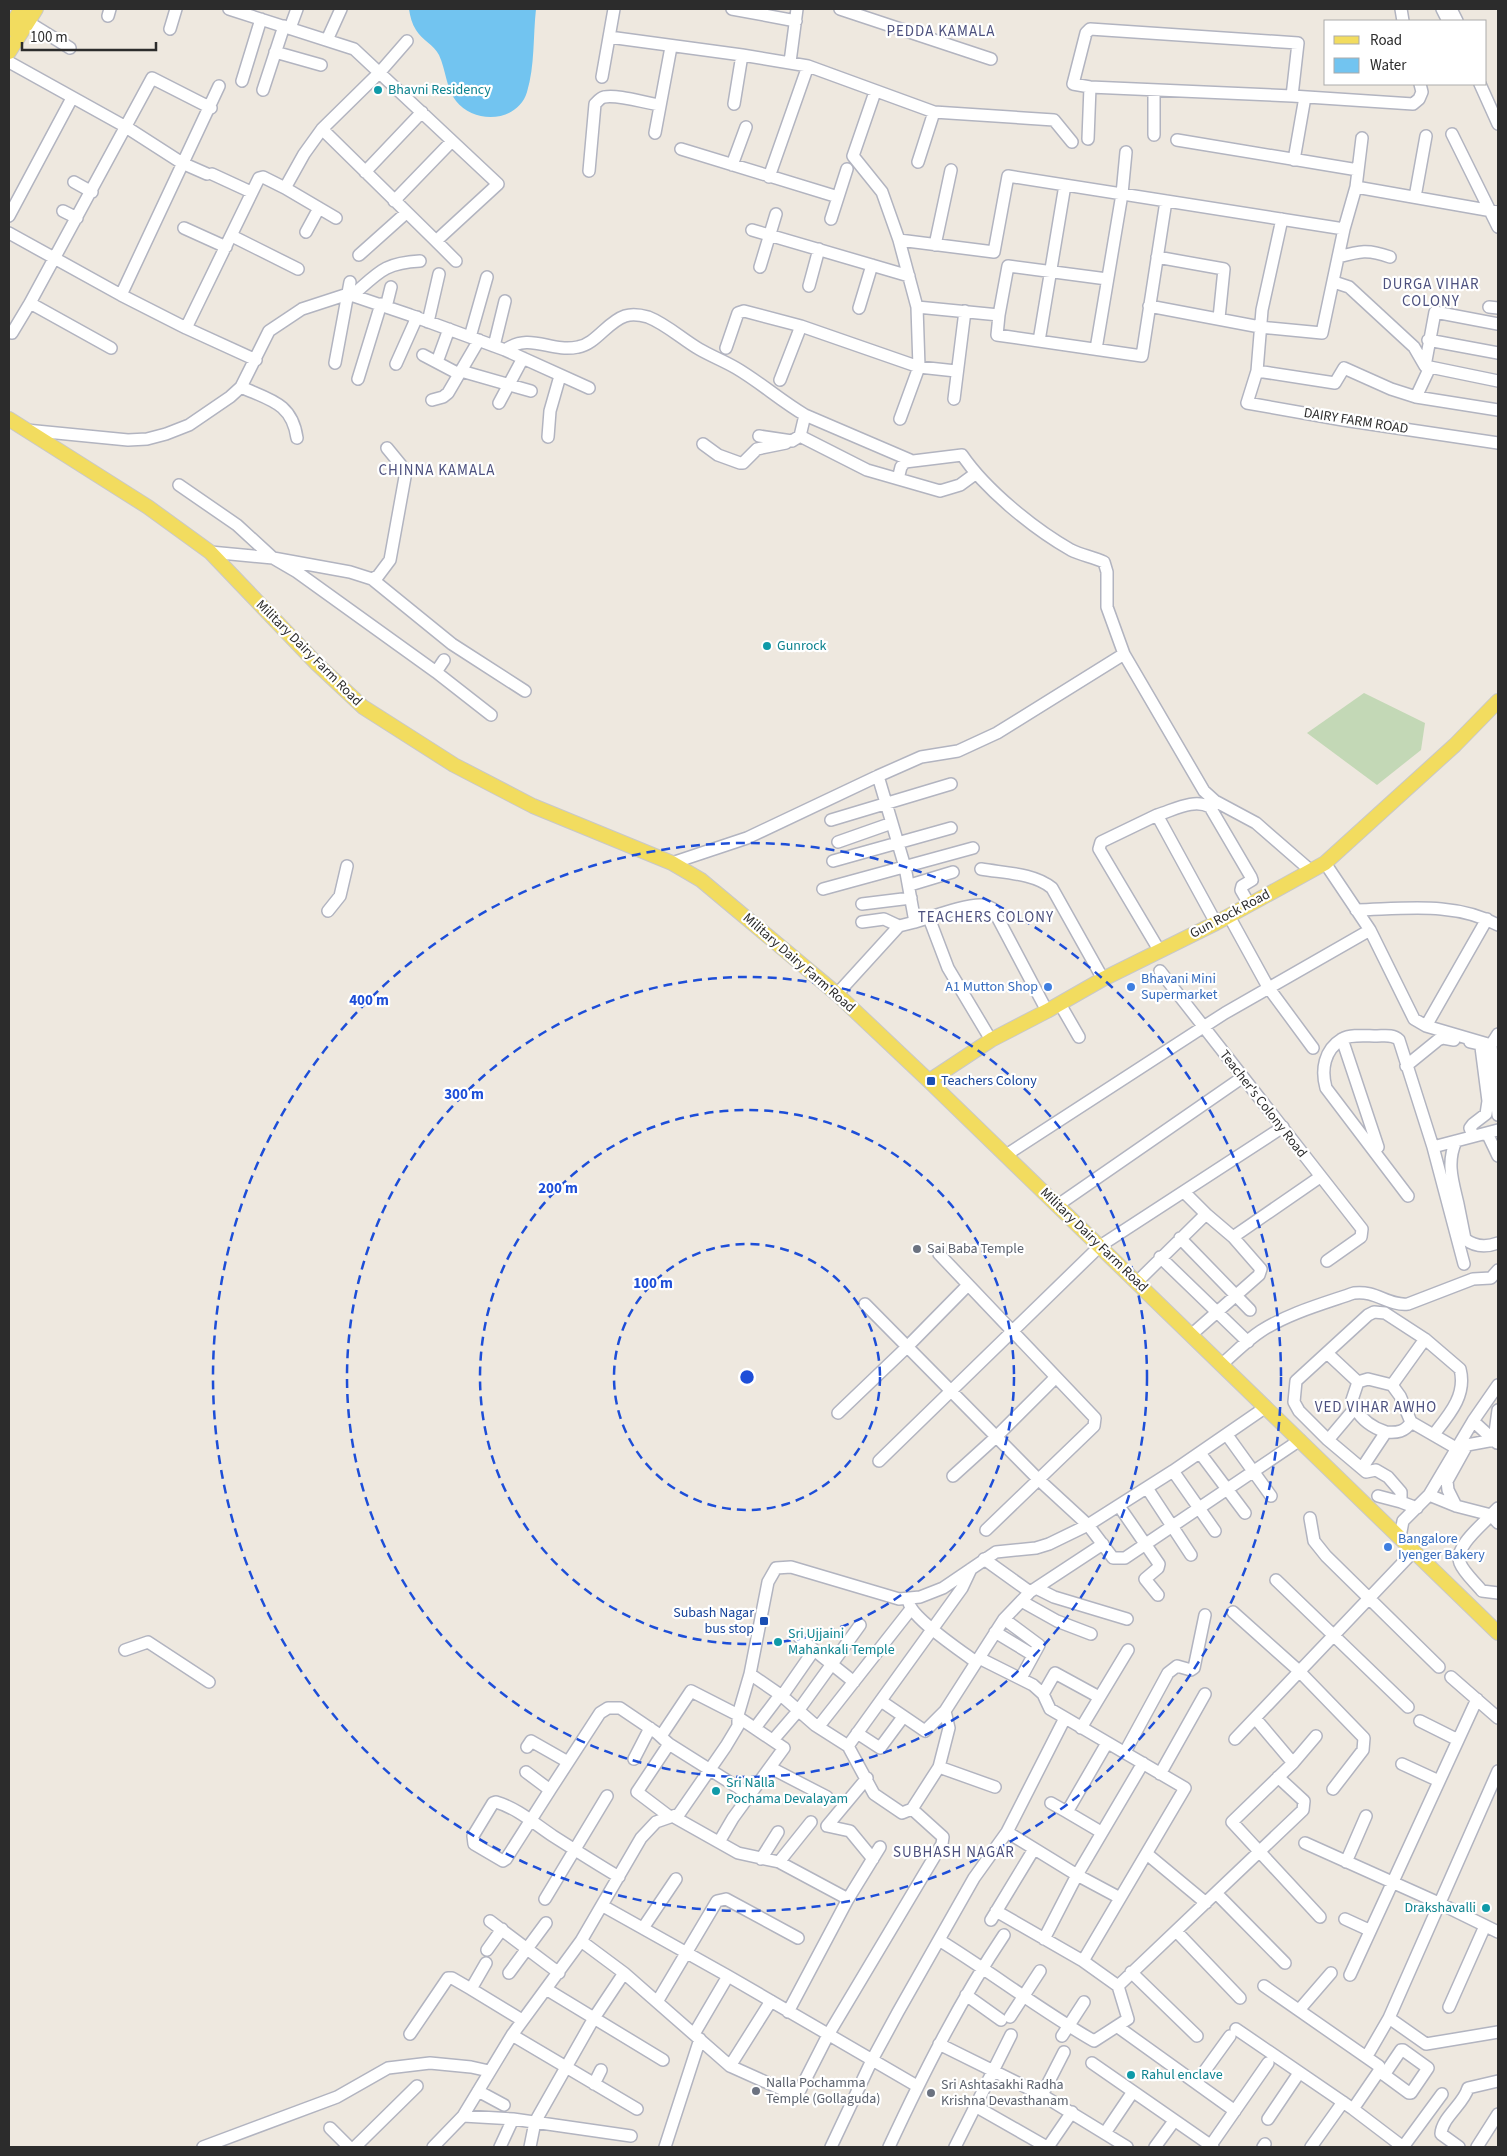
<svg xmlns="http://www.w3.org/2000/svg" width="1507" height="2156" viewBox="0 0 1507 2156" font-family="'Source Sans 3',sans-serif">
<style>
.cemetery{fill:#c3d8b6}
.water{fill:#72c4f0}
.lines{fill:none;stroke-linecap:round;stroke-linejoin:round}
.minor-casing{stroke:#b2b4c0;stroke-width:14}
.major-casing{stroke:#c8c8c8;stroke-width:16}
.minor{stroke:#fff;stroke-width:11}
.major{stroke:#f2dc5f;stroke-width:14}
.ring{fill:none;stroke:#1d4ed8;stroke-width:2.5;stroke-dasharray:9 6}
.culture-dot{fill:#0f9aa8;stroke:#fff;stroke-width:2}
.shop-dot{fill:#3f7fe0;stroke:#fff;stroke-width:2}
.transit-dot{fill:#1a4fb4;stroke:#fff;stroke-width:2}
.worship-dot{fill:#6b7280;stroke:#fff;stroke-width:2}
.labels{text-anchor:middle;dominant-baseline:central;stroke-width:4.5;stroke-linejoin:round;paint-order:stroke}
.culture-label{font-size:14px;fill:#0d838f;stroke:#fff;text-anchor:start}
.street-label{font-size:14px;fill:#2c2c2c;stroke:#fff}
.shop-label{font-size:14px;fill:#366cbe;stroke:#fff;text-anchor:start}
.transit-label{font-size:14px;fill:#164399;stroke:#fff;text-anchor:start}
.worship-label{font-size:14px;fill:#5b616d;stroke:#fff;text-anchor:start}
.neighbourhood-label{font-size:15px;letter-spacing:1px;fill:#4c507e;stroke:#fff}
.centre{fill:#1d4ed8;stroke:#fff;stroke-width:2.5}
.ring-label{font-size:15px;text-anchor:middle;font-weight:bold;fill:#1d4ed8;stroke:#fff;stroke-width:4.5;stroke-linejoin:round;paint-order:stroke}
</style>
<rect width="100%" height="100%" fill="#eee8df"/>
<path class="cemetery" d="M1364 693 1425 723 1421 750 1377 785 1307 733Z"/>
<path class="water" d="M409 9H536C533 35 535 66 527 92 518 122 475 125 456 101 446 88 446 70 439 55 434 45 422 40 416 30 412 24 410 16 409 9Z"/>
<g class="lines">
<defs>
<path id="minor" d="M229 9 354 49 498 184 436 241 456 261
M732 9 796 21
M840 9 991 59
M1401 9 1403 21
M1442 9 1448 21
M1451 9 1457 21
M108 16 110 9
M28 22 70 48
M290 28 297 9
M170 29 176 9
M609 37 742 55 808 66 934 112 1054 120 1072 142
M327 40 341 9
M275 52 321 65
M9 62 126 127 182 163 207 174
M790 62 797 9
M602 77 614 9
M242 81 261 19
M1480 84 1498 124
M263 90 284 26
M875 92 853 156 882 192 899 240 917 307 999 315 997 335 1142 356 1166 201
M1292 96 1298 43 1090 29 1086 33 1073 84 1090 87 1292 96 1413 104 1419 99 1422 92 1420 84
M734 104 742 55
M322 129 436 241
M655 133 671 47
M1452 134 1498 227
M1154 135V90
M1088 139 1090 87
M1177 140 1358 170
M681 149 838 197
M1294 160 1305 97
M918 162 934 112
M732 165 746 127
M589 171 595 104C598 101 600 98 604 97 618 94 645 103 660 105
M365 172 422 112
M212 174 251 192
M769 177 808 66
M74 182 92 192
M1356 187 1498 212
M285 188 336 218
M1415 197 1426 136
M394 201 452 141
M63 211 77 218
M9 216 72 98
M831 219 847 169
M1282 219 1262 310 1257 371 1335 383 1344 368 1391 389 1416 397 1498 410
M184 228 226 247
M752 230 909 276
M306 232 319 208
M9 233 121 295 186 328 259 178 263 177 285 188 304 154 322 129 380 72 407 41
M232 236 298 269
M899 240 994 252 1008 176 1344 229
M935 245 951 170
M359 255 406 213
M1157 257 1224 269 1219 318
M1338 257C1360 251 1368 249 1390 257
M760 267 776 214
M1334 282 1349 287 1414 347 1425 366
M809 286 819 249
M121 295 219 86
M353 295C379 272 384 263 420 261
M30 303 111 348
M1149 306 1260 327 1322 333 1344 229 1356 187 1362 138
M386 307 391 287
M1489 307 1498 308
M859 308 872 265
M999 315 1008 266 1107 279
M428 322 439 274
M1498 324 1435 312 1425 366 1498 381
M186 328 256 360
M9 332 12 333 30 303 152 78 211 108
M470 337 487 277
M1428 340 1498 353
M1039 341 1065 185
M494 346 505 301
M726 348 738 313 744 311 801 326 919 367 956 371
M1096 349 1122 194 1126 152
M505 350C531 332 550 353 578 347 596 344 607 322 625 316 631 314 641 315 648 317 666 324 682 339 699 349 711 356 724 361 736 368 760 382 781 401 805 415L800 436 792 441 759 436
M423 355 459 374
M437 362 449 329
M335 363 350 282
M396 364 417 317
M461 371 531 391
M1257 371 1247 403 1343 420 1498 443
M358 379 381 304
M780 380 801 326
M241 387C270 400 292 403 297 438
M1416 397 1430 367
M954 399 965 311
M432 400 443 397 448 393 479 340
M499 403 523 358
M805 415 910 460
M900 419 919 367 917 307
M26 430 128 440 147 439 166 434 189 425 230 397 241 387 269 331 302 309 348 294 410 315 505 350 589 388
M800 436 867 470 940 491 960 485 975 474
M548 437 550 411 560 376
M703 444 718 455 740 463H743L757 449 786 443
M898 479 901 467 905 462 962 455C986 490 1034 529 1071 550 1081 555 1093 557 1104 562L1107 572V607L1124 654 997 733 958 751 921 757 878 776 905 867 915 922C932 917 966 904 982 905 986 905 989 907 993 909L1047 1011
M179 485 237 525 273 558 350 572 372 579 378 576 390 560 405 477V470L387 448
M210 552 273 558 297 572 436 672 491 715
M372 579 452 644 525 691
M1124 654 1204 791 1215 801 1256 823 1310 870
M436 672 444 660
M1157 815C1174 810 1194 798 1210 807L1251 877 1252 880 1242 886 1241 890 1249 904
M831 820 951 784
M838 842 892 823
M833 861 951 828
M672 863 747 838 878 776
M1325 863 1370 930 1414 1019 1426 1026 1491 1045 1498 1115
M981 869C1004 873 1034 873 1052 888L1103 979
M910 885 953 872
M823 889 973 848
M862 904 911 898
M1356 910C1403 909 1455 901 1498 925
M328 911 340 896 347 866
M1229 916 1268 987 1313 1048
M929 918 948 968 991 1040
M862 922 884 919 899 926
M1159 950 1099 849 1101 842 1157 815 1216 923
M1160 971 1362 1229 1361 1237 1327 1261
M837 994 899 926 915 922
M1060 1004 1079 1037
M1426 1026 1487 919
M1342 1039 1378 1147
M1470 1042 1479 1044 1481 1047 1488 1101 1486 1114 1473 1124 1470 1128 1473 1136
M1491 1045 1498 1034
M1406 1066 1438 1040 1443 1038 1454 1040
M1487 1133 1498 1156
M1456 1141C1446 1163 1453 1182 1458 1204
M1433 1147 1498 1130
M1006 1155 1225 1013 1370 930
M1184 1192 1206 1214 1233 1237 1261 1269 1259 1275 1191 1335
M1408 1196 1326 1088C1321 1070 1324 1050 1342 1039 1351 1034 1366 1036 1377 1036 1384 1036 1393 1034 1399 1040L1433 1147 1464 1264
M1058 1205 1243 1077
M1449 1206 1458 1204 1465 1239C1475 1247 1487 1247 1498 1243
M1233 1237 1320 1177
M1180 1238 1250 1310
M939 1254 1095 1418 1094 1426 986 1530
M1160 1257 1248 1342
M1137 1282 1206 1214
M865 1304 1038 1479 1088 1525 1113 1558H1125L1300 1440
M1327 1353 1358 1382 1368 1379 1392 1385 1400 1396 1411 1422 1456 1448
M1222 1364C1235 1353 1247 1340 1261 1331 1289 1313 1322 1304 1354 1293 1376 1290 1388 1306 1408 1304L1473 1279 1491 1278 1498 1270
M1392 1385 1425 1339
M1355 1408C1362 1420 1373 1428 1386 1432
M838 1413 907 1347 968 1285
M1473 1421 1497 1443
M1227 1435 1271 1496
M1328 1440 1355 1408 1352 1400 1358 1382
M1200 1453 1245 1513
M879 1461 1100 1246 1283 1127
M1362 1468 1386 1432C1397 1433 1405 1432 1411 1422
M1173 1471 1215 1531
M953 1476 996 1437 1056 1377
M1147 1488 1191 1555
M1429 1495 1456 1506 1491 1515 1498 1508
M1378 1496 1401 1502
M1119 1506 1159 1564 1158 1568 1145 1579 1158 1595
M1456 1506 1448 1490 1447 1481 1467 1445 1494 1440 1498 1410
M1417 1508 1401 1502V1492L1388 1477 1376 1470 1366 1472 1328 1440 1299 1411 1294 1402 1296 1381 1368 1315 1374 1312 1385 1313 1425 1339 1460 1369C1467 1395 1449 1415 1434 1434
M1310 1518 1314 1541 1326 1556 1439 1667
M1498 1523 1491 1515C1481 1526 1454 1547 1460 1563 1464 1573 1475 1582 1482 1591L1498 1593
M1400 1537 1403 1521 1429 1495 1473 1421 1498 1385
M984 1559 1030 1592
M1276 1580 1408 1707
M1038 1589 1054 1597 1127 1619
M1023 1602 1057 1621 1091 1634
M909 1603C913 1619 961 1651 976 1662
M1233 1612 1299 1671 1364 1738 1363 1750 1333 1789
M1004 1619 1039 1645 1021 1678
M995 1632 1033 1655
M799 1637 814 1650
M125 1650 148 1642 209 1682
M979 1658 1033 1685 1043 1694 1050 1709 1185 1788 1083 1961
M1451 1677 1498 1718
M1043 1694 1055 1673 1099 1697
M782 1696 814 1650 854 1682
M881 1701 925 1731 945 1711
M1255 1718 1293 1763
M1420 1721 1458 1740
M819 1726 911 1609
M755 1728 780 1695
M1081 1728 1128 1650
M857 1733 880 1748 903 1717
M661 1736 691 1691 738 1715
M1316 1736 1293 1763 1232 1822 1320 1917
M1235 1739 1414 1551
M773 1740 798 1711 860 1625
M669 1744 637 1792 670 1817
M848 1746 962 1588 971 1569
M527 1747 531 1741 568 1762
M1125 1752 1168 1673 1177 1666 1191 1670 1194 1668 1205 1615
M634 1759 650 1728
M1402 1764 1439 1781
M939 1767 995 1787
M771 1768 827 1797
M526 1772 550 1790 600 1713 608 1708H620L657 1733 669 1744 750 1795
M1160 1774 1205 1694
M867 1778 827 1826 850 1831 873 1859
M550 1790 506 1859 503 1861 474 1844 473 1836 493 1803 496 1802C517 1808 535 1824 553 1836 575 1850 597 1864 619 1877
M1051 1803 1067 1812
M912 1809 939 1767 949 1728 945 1711 1004 1619 1030 1592 1103 1544
M674 1817 738 1853 779 1862 848 1899
M1007 1832 1077 1875 1120 1898
M1101 1832 1067 1812 1107 1743
M719 1842 733 1818 784 1748 738 1717
M1305 1843 1441 1904 1498 1932
M1147 1854 1206 1903
M761 1859 778 1832
M779 1862 811 1822
M1346 1862 1366 1816
M1217 1894 1285 1963
M545 1899 607 1796
M603 1906 728 1976 917 2086
M1345 1919 1369 1930
M991 1920 1034 1849
M490 1921 559 1973
M643 1928 676 1879
M1176 1931 1240 1998
M1044 1939 1077 1875 1143 1763
M939 1940C991 1972 1040 2010 1094 2041L1128 2019 1118 1986 1083 1961 996 1911
M581 1941 624 1973 730 2066 797 2096 828 2035 942 1844 943 1837 912 1809 902 1813 874 1794 848 1746 815 1725 782 1696 750 1674
M487 1950 502 1929
M486 1963 471 1989 522 2020
M1131 1972 1197 2036
M509 1973 546 1923
M1350 1975 1477 1699
M1118 1986 1303 1810 1304 1801 1278 1777
M1264 1986 1379 2066V2071L1353 2109
M546 1989 663 2060
M966 1995 1001 2020
M657 2002 717 1901 726 1899 798 1938
M1449 2007 1485 1926
M1299 2010 1331 1973
M788 2012 848 1899 880 1847
M1010 2017 1040 1971
M1389 2018 1426 2044 1498 2032
M1118 2027 1235 2111
M1236 2029 1353 2109 1403 2147
M410 2034 448 1978H452L471 1989
M694 2034 728 1976
M512 2035 637 2109
M1062 2036 1084 2002
M939 2044 1042 2095 1127 2147
M1367 2056 1389 2018 1498 1771
M1092 2063 1213 2147
M730 2066 771 2001
M1379 2071 1409 2093H1411L1428 2068 1403 2050H1401L1384 2075
M1196 2083 1230 2036
M594 2084 601 2070
M478 2091 504 2105
M1042 2095 1064 2052
M975 2106 1047 2147
M463 2116 513 2119 631 2136
M1268 2119 1299 2073
M330 2128 349 2147
M1105 2133 1132 2093
M1211 2145 1268 2063
M203 2147 337 2097 388 2068 430 2063 471 2067 489 2071
M355 2147 417 2086
M433 2147 463 2116 512 2035 581 1941 641 1838 656 1822 679 1814 726 1746 738 1726V1715L750 1674 768 1582 776 1568 791 1567 899 1599 920 1597 943 1588 996 1552 1036 1548 1049 1544 1088 1525 1173 1471 1266 1407
M500 2147 513 2119
M530 2147 535 2122 594 2018 624 1973
M665 2147 700 2039
M831 2147 872 2060 898 2012 974 1878 1007 1832 1065 1718
M889 2147C923 2074 959 2002 1004 1935
M955 2147 1011 2035
M1048 2147 1072 2112
M1155 2147 1174 2121
M1263 2147 1265 2144
M1311 2147 1343 2102
M1403 2147 1442 2094
M1459 2147 1441 2134C1442 2117 1464 2104 1468 2088L1498 2081
M1477 2147 1498 2114"/>
<path id="major" d="M9 29 21 9
M9 52 36 9
M9 419 148 507 210 552 317 664 363 707 454 765 533 806 672 863 701 880 837 994 929 1081 1498 1633
M929 1081 991 1040 1047 1011 1103 979 1216 923 1325 863 1455 745 1498 701"/>
</defs>
<use href="#minor" class="minor-casing"/>
<use href="#major" class="major-casing"/>
<use href="#minor" class="minor"/>
<use href="#major" class="major"/>
</g>
<g class="ring">
<circle cx="747" cy="1377" r="133"/>
<circle cx="747" cy="1377" r="267"/>
<circle cx="747" cy="1377" r="400"/>
<circle cx="747" cy="1377" r="534"/>
</g>
<g class="culture-dot">
<circle cx="378" cy="90" r="5"/>
<circle cx="767" cy="646" r="5"/>
<circle cx="778" cy="1642" r="5"/>
<circle cx="716" cy="1791" r="5"/>
<circle cx="1486" cy="1908" r="5"/>
<circle cx="1131" cy="2075" r="5"/>
</g>
<g class="shop-dot">
<circle cx="1048" cy="987" r="5"/>
<circle cx="1131" cy="987" r="5"/>
<circle cx="1388" cy="1547" r="5"/>
</g>
<g class="transit-dot">
<rect x="926" y="1076" width="10" height="10" rx="2.5"/>
<rect x="759" y="1616" width="10" height="10" rx="2.5"/>
</g>
<g class="worship-dot">
<circle cx="917" cy="1249" r="5"/>
<circle cx="756" cy="2091" r="5"/>
<circle cx="931" cy="2093" r="5"/>
</g>
<g class="labels">
<g class="culture-label">
<text x="388" y="90">Bhavni Residency</text>
<text x="777" y="646">Gunrock</text>
<text x="788" y="1634">Sri Ujjaini<tspan x="788" dy="16">Mahankali Temple</tspan></text>
<text x="726" y="1783">Sri Nalla<tspan x="726" dy="16">Pochama Devalayam</tspan></text>
<text x="1476" y="1908" text-anchor="end">Drakshavalli</text>
<text x="1141" y="2075">Rahul enclave</text>
</g>
<g class="street-label">
<text transform="translate(1356 421) rotate(9)">DAIRY FARM ROAD</text>
<text transform="translate(309 653) rotate(45)">Military Dairy Farm Road</text>
<text transform="translate(1230 914) rotate(-28)">Gun Rock Road</text>
<text transform="translate(799 963) rotate(41)">Military Dairy Farm Road</text>
<text transform="translate(1263 1104) rotate(52)">Teacher's Colony Road</text>
<text transform="translate(1094 1240) rotate(44)">Military Dairy Farm Road</text>
</g>
<g class="shop-label">
<text x="1141" y="979">Bhavani Mini<tspan x="1141" dy="16">Supermarket</tspan></text>
<text x="1038" y="987" text-anchor="end">A1 Mutton Shop</text>
<text x="1398" y="1539">Bangalore<tspan x="1398" dy="16">Iyenger Bakery</tspan></text>
</g>
<g class="transit-label">
<text x="941" y="1081">Teachers Colony</text>
<text x="754" y="1613" text-anchor="end">Subash Nagar<tspan x="754" dy="16">bus stop</tspan></text>
</g>
<g class="worship-label">
<text x="927" y="1249">Sai Baba Temple</text>
<text x="766" y="2083">Nalla Pochamma<tspan x="766" dy="16">Temple (Gollaguda)</tspan></text>
<text x="941" y="2085">Sri Ashtasakhi Radha<tspan x="941" dy="16">Krishna Devasthanam</tspan></text>
</g>
<g class="neighbourhood-label">
<text x="941" y="31">PEDDA KAMALA</text>
<text x="1431" y="284">DURGA VIHAR<tspan x="1431" dy="17">COLONY</tspan></text>
<text x="437" y="470">CHINNA KAMALA</text>
<text x="986" y="917">TEACHERS COLONY</text>
<text x="1376" y="1407">VED VIHAR AWHO</text>
<text x="954" y="1852">SUBHASH NAGAR</text>
</g>
</g>
<circle cx="747" cy="1377" r="8" class="centre"/>
<g class="ring-label">
<text x="369" y="1005">400 m</text>
<text x="464" y="1099">300 m</text>
<text x="558" y="1193">200 m</text>
<text x="653" y="1288">100 m</text>
</g>
<rect width="1507" height="2156" fill="none" stroke="#2c2c2c" stroke-width="20"/>
<rect x="1324" y="20" width="162" height="65" fill="#ffffff" stroke="#ababab"/>
<rect x="1334" y="36" width="25" height="8" fill="#f2dc5f" stroke="#ababab"/>
<text x="1370" y="45" font-size="15" fill="#2c2c2c">Road</text>
<rect x="1334" y="58" width="25" height="15" fill="#72c4f0" stroke="#ababab"/>
<text x="1370" y="70" font-size="15" fill="#2c2c2c">Water</text>
<path d="M22 42v8h134v-8" fill="none" stroke="#2c2c2c" stroke-width="2.5"/>
<text x="30" y="42" font-size="15" fill="#2c2c2c" stroke="#ffffff" stroke-width="4" paint-order="stroke">100 m</text>
</svg>
